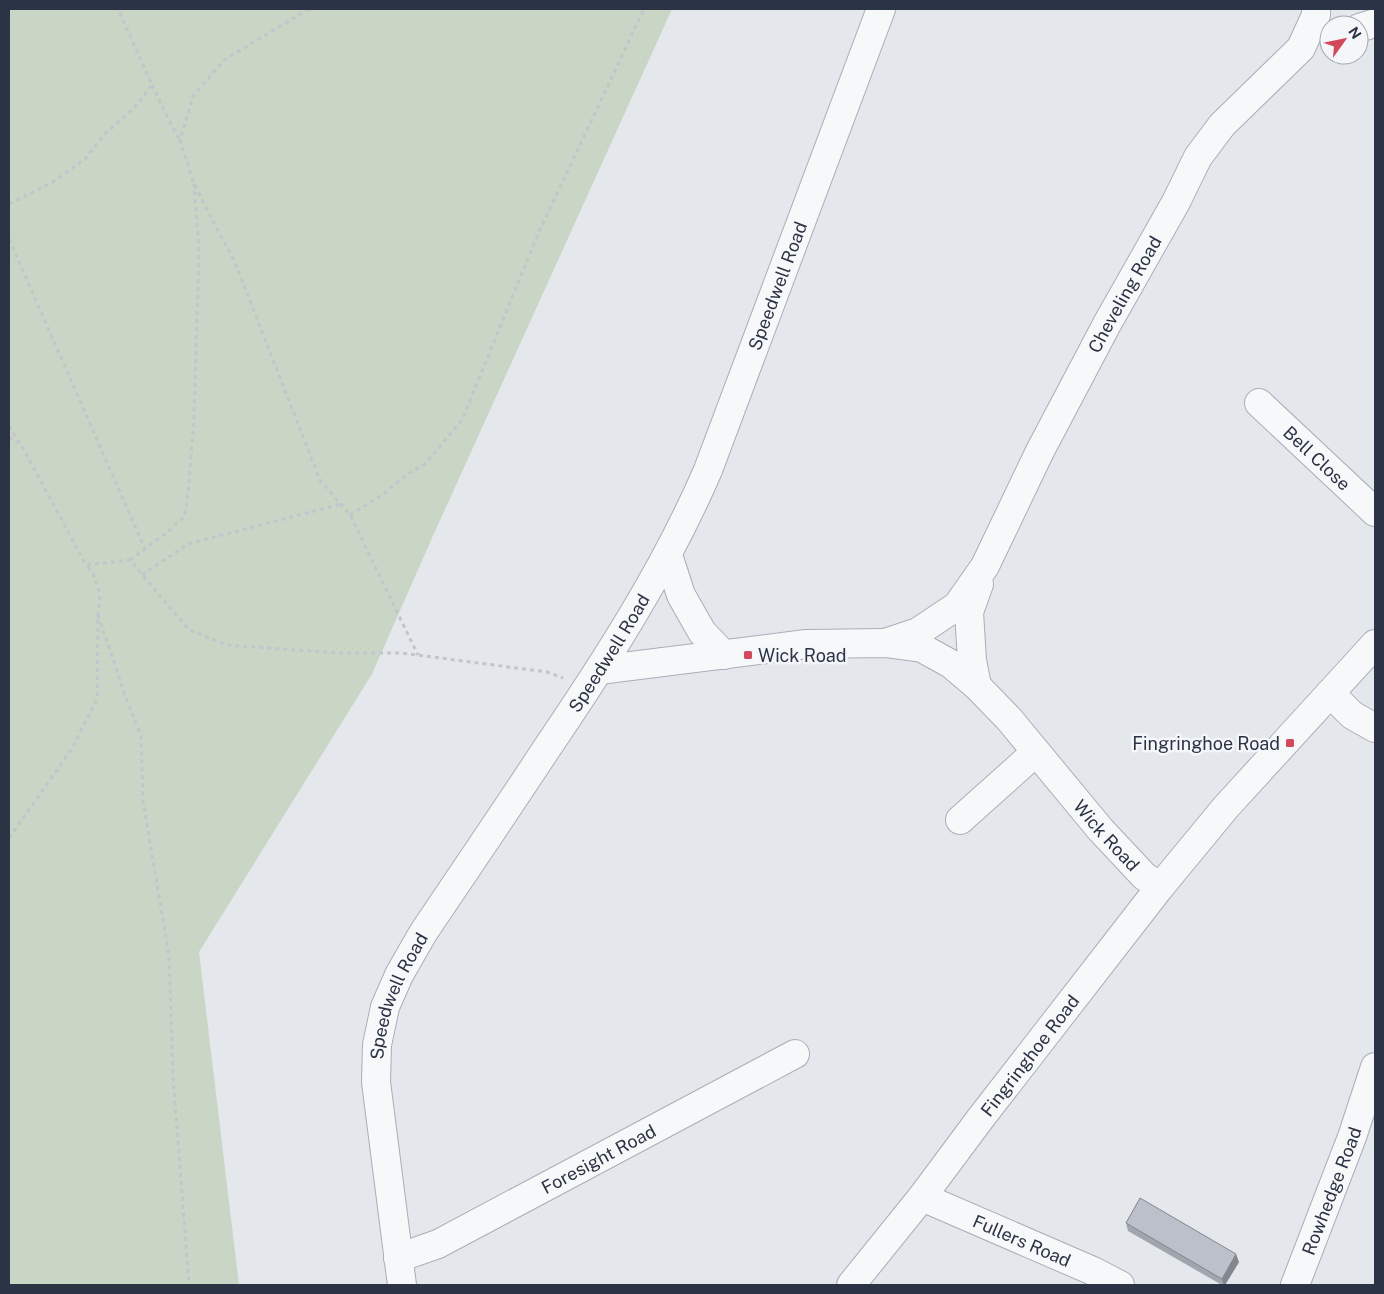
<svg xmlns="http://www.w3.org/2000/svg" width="1384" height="1294" viewBox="0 0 1384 1294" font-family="'Public Sans',sans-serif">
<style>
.green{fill:#c9d6c5}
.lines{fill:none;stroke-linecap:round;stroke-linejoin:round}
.minor-casing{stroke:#a9aeb7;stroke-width:30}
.path{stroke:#c2c5cb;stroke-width:3;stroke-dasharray:4 4;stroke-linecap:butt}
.minor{stroke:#f7f8fa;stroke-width:28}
.wall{fill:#a1a5ae}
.shaded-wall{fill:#83868d}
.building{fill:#bbc0ca;stroke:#83868d}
.poi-dot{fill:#d1495b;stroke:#f4f6f9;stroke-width:2}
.labels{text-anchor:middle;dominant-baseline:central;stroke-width:5;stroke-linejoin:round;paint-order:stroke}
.street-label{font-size:18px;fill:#2b3445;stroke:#f4f6f9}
.poi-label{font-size:18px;fill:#2b3445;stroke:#f4f6f9;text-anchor:start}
</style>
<rect width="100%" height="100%" fill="#e4e7ec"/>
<path class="green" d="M9 9H672L432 538 372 674 199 952 239 1285H9Z"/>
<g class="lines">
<defs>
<g id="minor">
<path d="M1359 28 1375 23"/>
<path id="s1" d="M1259 403 1375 512"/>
<path d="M668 555 681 595 702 632 724 655"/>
<path id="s2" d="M885 643 918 632 957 606 985 566 1040 451 1107 324 1176 202 1198 157 1222 125 1301 48 1316 15V9"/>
<path id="s3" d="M599 670 806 644 885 643 922 648 951 664 977 686 1009 719 1100 829 1144 876 1160 887"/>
<path d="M977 686 972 660 969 612 979 584"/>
<path d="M1330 693 1352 715 1375 728"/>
<path d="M960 820 1036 752"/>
<path id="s4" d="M922 1197 1093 1271 1120 1285"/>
<path id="s5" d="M398 1258 438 1244 795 1054"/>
<path id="s6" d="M402 1285 376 1082 377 1045 385 1007 399 975 423 933C464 872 505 812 545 751 606 661 665 570 708 470L881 9"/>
<path id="s7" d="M851 1285 922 1197 980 1119 1160 887 1226 807 1375 644"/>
<path id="s8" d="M1295 1285 1352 1137 1375 1067"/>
</g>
</defs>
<use href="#minor" class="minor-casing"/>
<path class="path" d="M309 9 224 60 193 96 180 140 193 181 209 214 234 260 320 480 350 515 418 655
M152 85 171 124 180 140
M9 204 53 182 85 159 105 134 135 107 152 85 118 9
M9 239 145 549
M9 426 24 450 86 565 130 560 188 629 226 645 339 653H402L547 672 563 678
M9 437 19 443
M350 515 382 495 406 475 425 464 462 420 538 234 644 9
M130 560 165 534 185 516 189 483 194 417 199 251 194 184
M142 575 188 544 341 504
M98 615 126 698 141 736 143 800 169 956 173 1076 189 1285
M9 838 71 750 97 699 98 615 100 594 94 576 87 566"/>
<use href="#minor" class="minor"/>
</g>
<path class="wall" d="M1126 1223 1239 1262 1225 1285H1222L1128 1231Z"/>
<path class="shaded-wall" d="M1236 1254 1239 1262 1225 1285H1224L1222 1279Z"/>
<path class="building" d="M1140 1198 1236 1254 1222 1279 1126 1223Z"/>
<g class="poi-dot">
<rect x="743" y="650" width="10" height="10" rx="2.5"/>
<rect x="1285" y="738" width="10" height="10" rx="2.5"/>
</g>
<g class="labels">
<g class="street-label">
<text stroke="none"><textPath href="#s6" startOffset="1105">Speedwell Road</textPath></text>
<text stroke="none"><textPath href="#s2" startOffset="436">Cheveling Road</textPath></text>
<text stroke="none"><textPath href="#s1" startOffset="80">Bell Close</textPath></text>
<text stroke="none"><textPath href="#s6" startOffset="700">Speedwell Road</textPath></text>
<text stroke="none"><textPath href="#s3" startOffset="590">Wick Road</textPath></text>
<text stroke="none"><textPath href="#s6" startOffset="295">Speedwell Road</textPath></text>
<text stroke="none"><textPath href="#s7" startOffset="291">Fingringhoe Road</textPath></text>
<text stroke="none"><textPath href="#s5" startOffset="224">Foresight Road</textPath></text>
<text stroke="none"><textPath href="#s8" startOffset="101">Rowhedge Road</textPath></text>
<text stroke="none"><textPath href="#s4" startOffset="109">Fullers Road</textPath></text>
</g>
<g class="poi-label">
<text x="758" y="655">Wick Road</text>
<text x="1280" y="743" text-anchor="end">Fingringhoe Road</text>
</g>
</g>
<rect width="1384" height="1294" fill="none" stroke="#2b3445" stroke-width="20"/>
<g transform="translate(1344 40) rotate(57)"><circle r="24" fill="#f4f6f9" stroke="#a4a8b1"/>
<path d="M0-4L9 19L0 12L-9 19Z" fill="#d1495b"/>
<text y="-8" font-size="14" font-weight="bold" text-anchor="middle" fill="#2b3445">N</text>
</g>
</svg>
